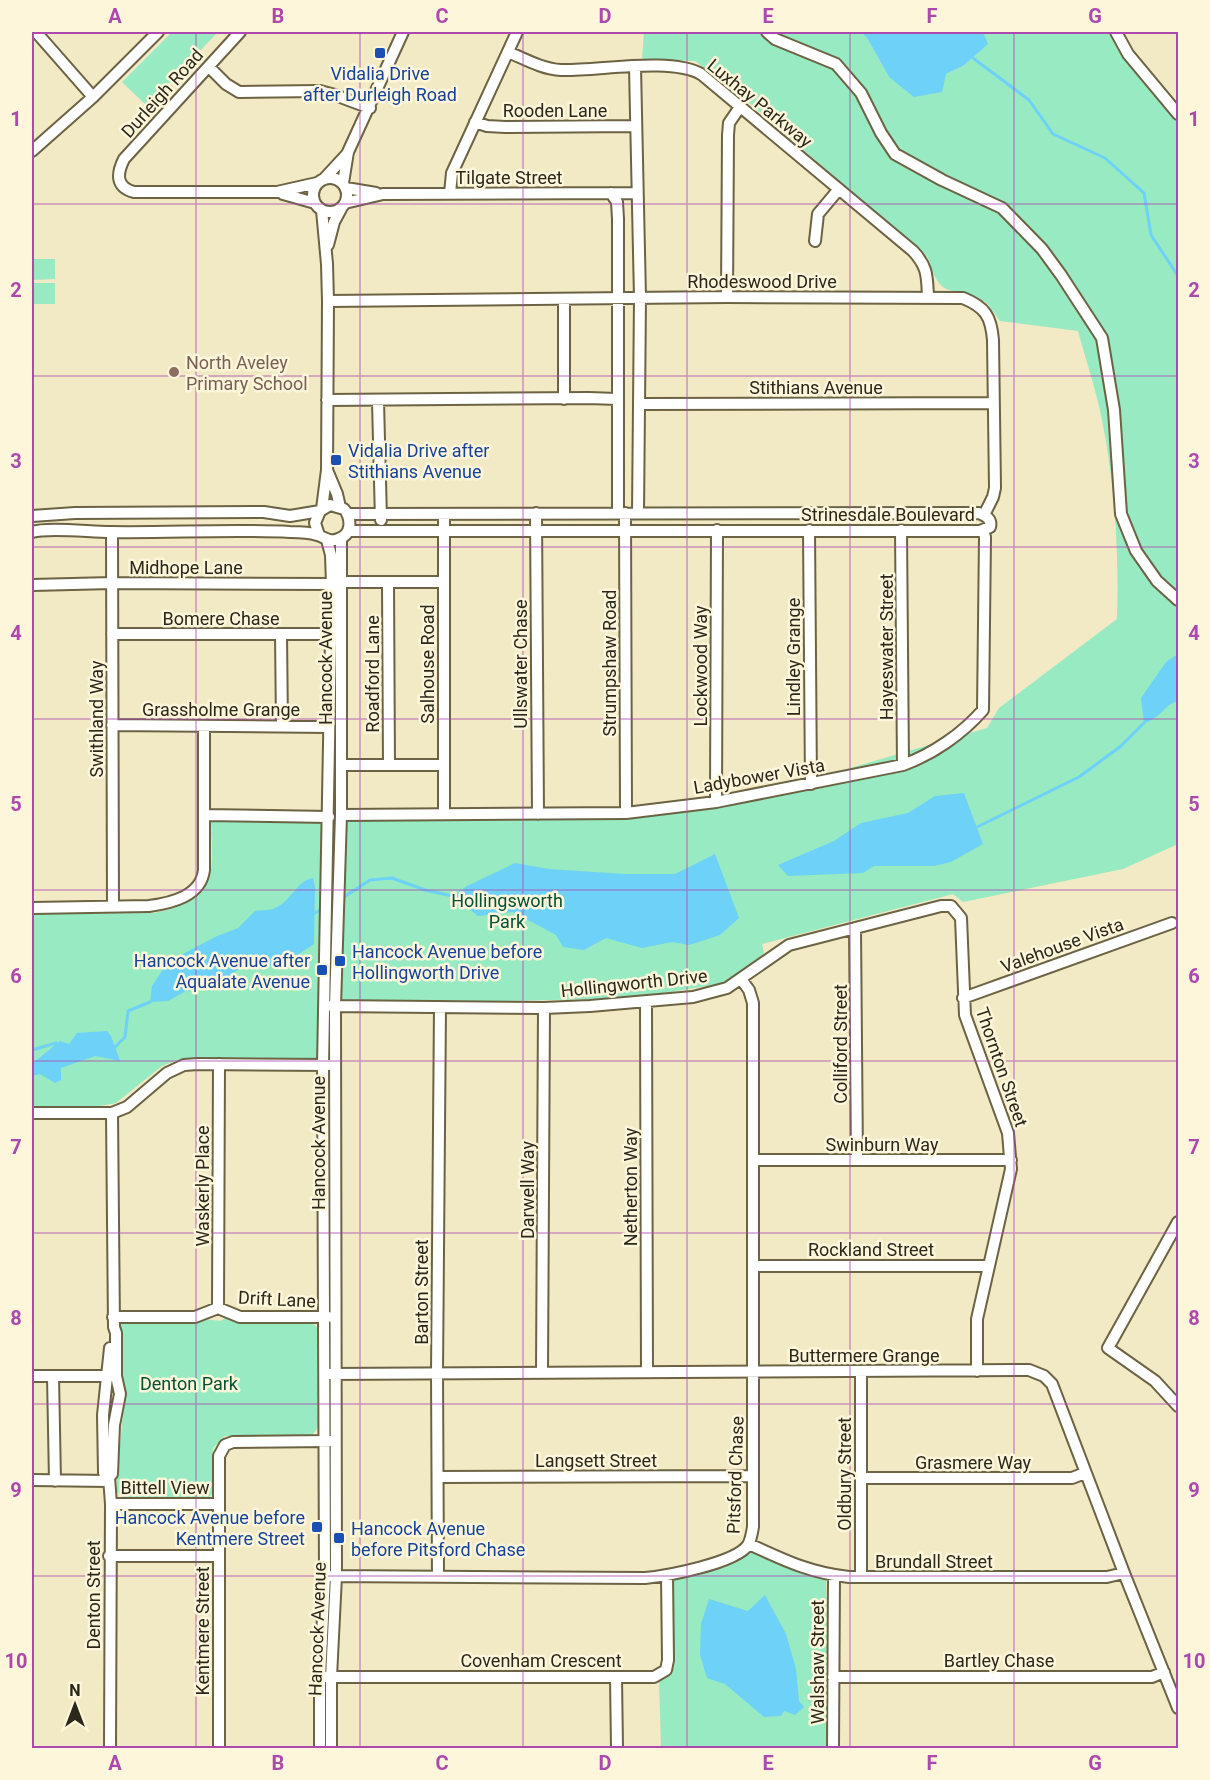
<svg xmlns="http://www.w3.org/2000/svg" width="1210" height="1780" viewBox="0 0 1210 1780" font-family="Roboto,sans-serif">
<style>
.green{fill:#97eac1}
.water{fill:#6ed1f7}
.lines{fill:none;stroke-linecap:round;stroke-linejoin:round}
.stream{stroke:#6ed1f7;stroke-width:3}
.minor-casing{stroke:#6c6344;stroke-width:14}
.minor{stroke:#fff;stroke-width:10}
.grid{fill:none;stroke:#ac48ae;stroke-width:1.5;stroke-opacity:0.55}
.transit-dot{fill:#1a4fb4;stroke:#fdf6da;stroke-width:2}
.education-dot{fill:#8d6e63;stroke:#fdf6da;stroke-width:2}
.labels{text-anchor:middle;dominant-baseline:central;stroke-width:5;stroke-linejoin:round;paint-order:stroke}
.transit-label{font-size:18px;fill:#164399;stroke:#fdf6da;text-anchor:start}
.street-label{font-size:18px;fill:#2b271a;stroke:#fdf6da}
.education-label{font-size:18px;fill:#785e54;stroke:#fdf6da;text-anchor:start}
.park-label{font-size:18px;fill:#045135;stroke:#fdf6da}
.neatline{fill:none;stroke:#ac48ae;stroke-width:2}
.grid-label{font-size:20px;text-anchor:middle;font-weight:bold;fill:#ac48ae}
</style>
<rect width="100%" height="100%" fill="#f2e9c5"/>
<path class="green" d="M172 32H218L147 106 122 82Z
M644 32H861L867 38 889 77 946 74 963 66 987 44 983 32H1111L1178 116V844L1123 869 963 902 953 894 762 944 764 953 747 969 720 984 644 996 593 999 509 1001H341L345 821 614 819 724 805 987 728 999 708 1117 619C1119 555 1115 483 1102 420 1096 390 1086 360 1078 331L1000 321C995 315 989 303 982 300 949 283 942 303 928 258L730 86 695 61 642 59Z
M32 259H55V279L32 280Z
M32 283H55V304H32Z
M211 821 322 823 318 1061 177 1060 162 1066 116 1103 94 1107H32V914L154 913C218 900 213 878 211 821Z
M226 1317 234 1320 309 1321 317 1327 318 1427 312 1436 307 1437 225 1436 213 1448 212 1493 209 1498 201 1501 126 1500 116 1491 125 1391 121 1376 117 1320 204 1319 221 1321Z
M749 1551 826 1580 829 1748H661L659 1679 674 1667 671 1579 726 1564Z"/>
<path class="water" d="M861 32H983L988 44 963 66 946 74 942 92 914 97 889 77 867 38Z
M1178 654V701C1163 705 1162 718 1144 723L1141 698 1166 662Z
M964 793 983 844 951 862 934 866H874L863 873 788 876 778 865 834 841 861 823 908 813 935 796Z
M715 854 739 918 720 935 689 945 672 942 642 948 606 938 584 950 563 947 556 935 513 912 478 916 453 896 467 886 515 863 549 869 624 874H675Z
M313 878 315 887 314 944 284 964 241 968 210 987 186 991 168 1001 150 1002 152 986 168 962 215 937 238 928 255 911C261 910 269 911 275 908 291 902 296 881 313 878Z
M107 1031 111 1036 120 1061 95 1056 61 1068V1080L55 1083 40 1074 32 1076V1064L60 1041 69 1044 77 1033Z
M765 1595 786 1634 796 1669 799 1701 804 1707 795 1715 784 1711 781 1716 764 1717 725 1684 707 1678 700 1655 701 1624 709 1599 748 1611Z"/>
<g class="lines">
<path class="stream" d="M973 58 1029 100 1053 134 1105 158 1144 193 1151 235 1178 276
M977 827 1079 777 1121 746 1144 723
M344 897 370 880 392 878 425 890 453 896
M315 913 322 909
M114 1048 125 1037 128 1011 150 1002
M32 1050 56 1043"/>
<defs>
<path id="minor" d="M36 32 93 97
M240 32 124 159C117 173 115 187 134 192H277L317 183
M767 32 775 39 836 64 861 93 881 133 895 154 942 180 1002 208 1042 249 1061 275 1102 338 1114 410 1121 514 1136 551 1157 581 1178 600
M1116 32 1128 54 1178 114
M508 52C525 59 542 69 561 70 599 71 670 57 701 74L913 251C928 267 927 277 928 297
M209 67 226 84 239 92 320 91 335 95 370 108
M635 67 640 298 638 513
M475 122 487 126 505 127 636 126
M32 151 93 97 158 32
M313 195a17 17 0 1 1 34 0a17 17 0 1 1-34 0Z
M324 179 348 153
M343 183 348 152 403 32
M346 188 376 193
M450 193 452 173 517 32
M611 193 617 202 618 219V513
M283 194 315 203
M345 203 383 194 636 193
M815 241 818 214 839 189
M328 245 334 222 341 209
M727 297 728 135 729 123 740 107
M564 300V399
M328 301 727 297 963 298C985 307 991 316 993 340L995 488 993 497 984 515
M327 400 589 398 617 399
M378 401 381 520
M639 404 993 403
M327 470 337 494 340 507
M322 509 327 470 328 301 327 264 322 210
M536 513 538 814
M625 513 626 813
M348 514 979 513C986 516 992 519 990 527L980 531H349
M444 514V814
M32 516 75 513 264 512 290 516 320 511
M809 530 811 784
M901 530 903 765
M32 532C48 527 90 532 110 532 169 533 230 529 290 532 298 532 309 532 317 535 325 537 329 543 338 539 352 535 352 519 344 509L330 505 320 511 315 523 319 535
M112 532 113 906
M341 582H444
M388 582 389 765
M32 585 112 583 337 584
M112 634H330
M281 634 282 726
M112 725 329 727
M341 765H444
M716 802 717 530
M204 815 329 817
M341 815 626 813 716 802 903 765C933 754 962 734 983 710L985 537 983 530
M32 908 149 906C172 903 201 896 204 870V726
M855 928 857 1160
M963 998 1172 923
M646 1002 647 1372
M331 1006 544 1008 590 1006 693 997 727 988 789 945 941 906H951L961 918 965 1015 1008 1133 1011 1169 977 1319V1371
M32 1113H112L127 1107 167 1073 184 1065 198 1064 329 1065
M753 1160H1011
M1178 1222 1108 1348 1155 1381 1178 1406
M754 1266H989
M218 1308 219 1064
M218 1308 240 1317H328
M113 1317H195L218 1308
M861 1371V1577
M542 1373 544 1008
M328 1374 1029 1370 1044 1376 1052 1384 1124 1573 1178 1708
M32 1376H113
M53 1376 55 1481
M109 1477 104 1473 103 1415 110 1348
M438 1477 753 1476
M861 1478H1072L1085 1473
M32 1480 109 1481
M111 1504H218
M749 1544C784 1560 810 1573 849 1577H1107L1124 1573
M109 1556H219
M331 1576 645 1578C667 1576 736 1563 748 1545 751 1540 752 1532 753 1527V1003L749 990 741 979
M438 1577 437 1373 440 1007
M326 1677H654L666 1670 668 1660 667 1576
M616 1677 617 1748
M833 1677H1152L1164 1672
M110 1748 111 1504 109 1477 112 1474 114 1425 120 1394 116 1376V1333L114 1327 112 1113
M219 1748V1456L225 1445 233 1442 330 1441
M320 1748V1677L325 1576 323 1065 332 584 331 555 327 540
M331 1748V1677L336 1576 335 1006 341 815V539
M833 1748 834 1575"/>
</defs>
<use href="#minor" class="minor-casing"/>
<use href="#minor" class="minor"/>
</g>
<path class="grid" d="M196 32V1748M360 32V1748M523 32V1748M687 32V1748M850 32V1748M1014 32V1748M32 204H1178M32 376H1178M32 547H1178M32 719H1178M32 890H1178M32 1061H1178M32 1233H1178M32 1404H1178M32 1576H1178"/>
<g class="transit-dot">
<rect x="374" y="47" width="12" height="12" rx="3"/>
<rect x="330" y="454" width="12" height="12" rx="3"/>
<rect x="334" y="955" width="12" height="12" rx="3"/>
<rect x="316" y="964" width="12" height="12" rx="3"/>
<rect x="311" y="1521" width="12" height="12" rx="3"/>
<rect x="333" y="1532" width="12" height="12" rx="3"/>
</g>
<circle class="education-dot" cx="174" cy="372" r="6"/>
<g class="labels">
<g class="transit-label">
<text x="380" y="73" text-anchor="middle">Vidalia Drive<tspan x="380" dy="21">after Durleigh Road</tspan></text>
<text x="348" y="450">Vidalia Drive after<tspan x="348" dy="21">Stithians Avenue</tspan></text>
<text x="352" y="951">Hancock Avenue before<tspan x="352" dy="21">Hollingworth Drive</tspan></text>
<text x="310" y="960" text-anchor="end">Hancock Avenue after<tspan x="310" dy="21">Aqualate Avenue</tspan></text>
<text x="305" y="1517" text-anchor="end">Hancock Avenue before<tspan x="305" dy="21">Kentmere Street</tspan></text>
<text x="351" y="1528">Hancock Avenue<tspan x="351" dy="21">before Pitsford Chase</tspan></text>
</g>
<g class="street-label">
<text transform="translate(162 93) rotate(-48)">Durleigh Road</text>
<text transform="translate(760 103) rotate(39)">Luxhay Parkway</text>
<text x="555" y="110">Rooden Lane</text>
<text x="509" y="177">Tilgate Street</text>
<text x="762" y="281">Rhodeswood Drive</text>
<text x="816" y="387">Stithians Avenue</text>
<text x="888" y="514">Strinesdale Boulevard</text>
<text x="186" y="567">Midhope Lane</text>
<text x="221" y="618">Bomere Chase</text>
<text transform="translate(886 647) rotate(-90)">Hayeswater Street</text>
<text transform="translate(793 657) rotate(-90)">Lindley Grange</text>
<text transform="translate(325 658) rotate(-90)">Hancock Avenue</text>
<text transform="translate(609 663) rotate(-90)">Strumpshaw Road</text>
<text transform="translate(427 664) rotate(-90)">Salhouse Road</text>
<text transform="translate(520 664) rotate(-90)">Ullswater Chase</text>
<text transform="translate(700 666) rotate(-90)">Lockwood Way</text>
<text transform="translate(372 674) rotate(-90)">Roadford Lane</text>
<text x="221" y="709">Grassholme Grange</text>
<text transform="translate(96 719) rotate(-90)">Swithland Way</text>
<text transform="translate(759 776) rotate(-10)">Ladybower Vista</text>
<text transform="translate(1062 945) rotate(-20)">Valehouse Vista</text>
<text transform="translate(634 983) rotate(-6)">Hollingworth Drive</text>
<text transform="translate(840 1044) rotate(-90)">Colliford Street</text>
<text transform="translate(1002 1067) rotate(71)">Thornton Street</text>
<text transform="translate(318 1143) rotate(-90)">Hancock Avenue</text>
<text x="882" y="1144">Swinburn Way</text>
<text transform="translate(202 1186) rotate(-90)">Waskerly Place</text>
<text transform="translate(630 1187) rotate(-90)">Netherton Way</text>
<text transform="translate(527 1190) rotate(-90)">Darwell Way</text>
<text x="871" y="1249">Rockland Street</text>
<text transform="translate(421 1292) rotate(-90)">Barton Street</text>
<text transform="translate(277 1299) rotate(3)">Drift Lane</text>
<text x="864" y="1355">Buttermere Grange</text>
<text x="596" y="1460">Langsett Street</text>
<text x="973" y="1462">Grasmere Way</text>
<text transform="translate(844 1474) rotate(-90)">Oldbury Street</text>
<text transform="translate(735 1475) rotate(-88)">Pitsford Chase</text>
<text x="165" y="1487">Bittell View</text>
<text x="934" y="1561">Brundall Street</text>
<text transform="translate(93 1595) rotate(-90)">Denton Street</text>
<text transform="translate(317 1629) rotate(-88)">Hancock Avenue</text>
<text transform="translate(202 1631) rotate(-90)">Kentmere Street</text>
<text x="541" y="1660">Covenham Crescent</text>
<text x="999" y="1660">Bartley Chase</text>
<text transform="translate(817 1662) rotate(-90)">Walshaw Street</text>
</g>
<g class="education-label">
<text x="186" y="362">North Aveley<tspan x="186" dy="21">Primary School</tspan></text>
</g>
<g class="park-label">
<text x="507" y="900">Hollingsworth<tspan x="507" dy="21">Park</tspan></text>
<text x="189" y="1383">Denton Park</text>
</g>
</g>
<rect width="1210" height="1780" fill="none" stroke="#fdf6da" stroke-width="66"/>
<g transform="translate(75 1705)" stroke="#fdf6da" stroke-width="4.5" paint-order="stroke">
<path d="M0-4.5L10 22L0 15L-10 22Z" fill="#2b271a"/>
<text y="-9" font-size="16" font-weight="bold" text-anchor="middle" fill="#2b271a">N</text>
</g>
<rect x="33" y="33" width="1144" height="1714" class="neatline"/>
<g class="grid-label">
<text x="115" y="23">A</text>
<text x="278" y="23">B</text>
<text x="442" y="23">C</text>
<text x="605" y="23">D</text>
<text x="768" y="23">E</text>
<text x="932" y="23">F</text>
<text x="1095" y="23">G</text>
<text x="16" y="126">1</text>
<text x="1194" y="126">1</text>
<text x="16" y="297">2</text>
<text x="1194" y="297">2</text>
<text x="16" y="468">3</text>
<text x="1194" y="468">3</text>
<text x="16" y="640">4</text>
<text x="1194" y="640">4</text>
<text x="16" y="811">5</text>
<text x="1194" y="811">5</text>
<text x="16" y="983">6</text>
<text x="1194" y="983">6</text>
<text x="16" y="1154">7</text>
<text x="1194" y="1154">7</text>
<text x="16" y="1325">8</text>
<text x="1194" y="1325">8</text>
<text x="16" y="1497">9</text>
<text x="1194" y="1497">9</text>
<text x="16" y="1668">10</text>
<text x="1194" y="1668">10</text>
<text x="115" y="1770">A</text>
<text x="278" y="1770">B</text>
<text x="442" y="1770">C</text>
<text x="605" y="1770">D</text>
<text x="768" y="1770">E</text>
<text x="932" y="1770">F</text>
<text x="1095" y="1770">G</text>
</g>
</svg>
